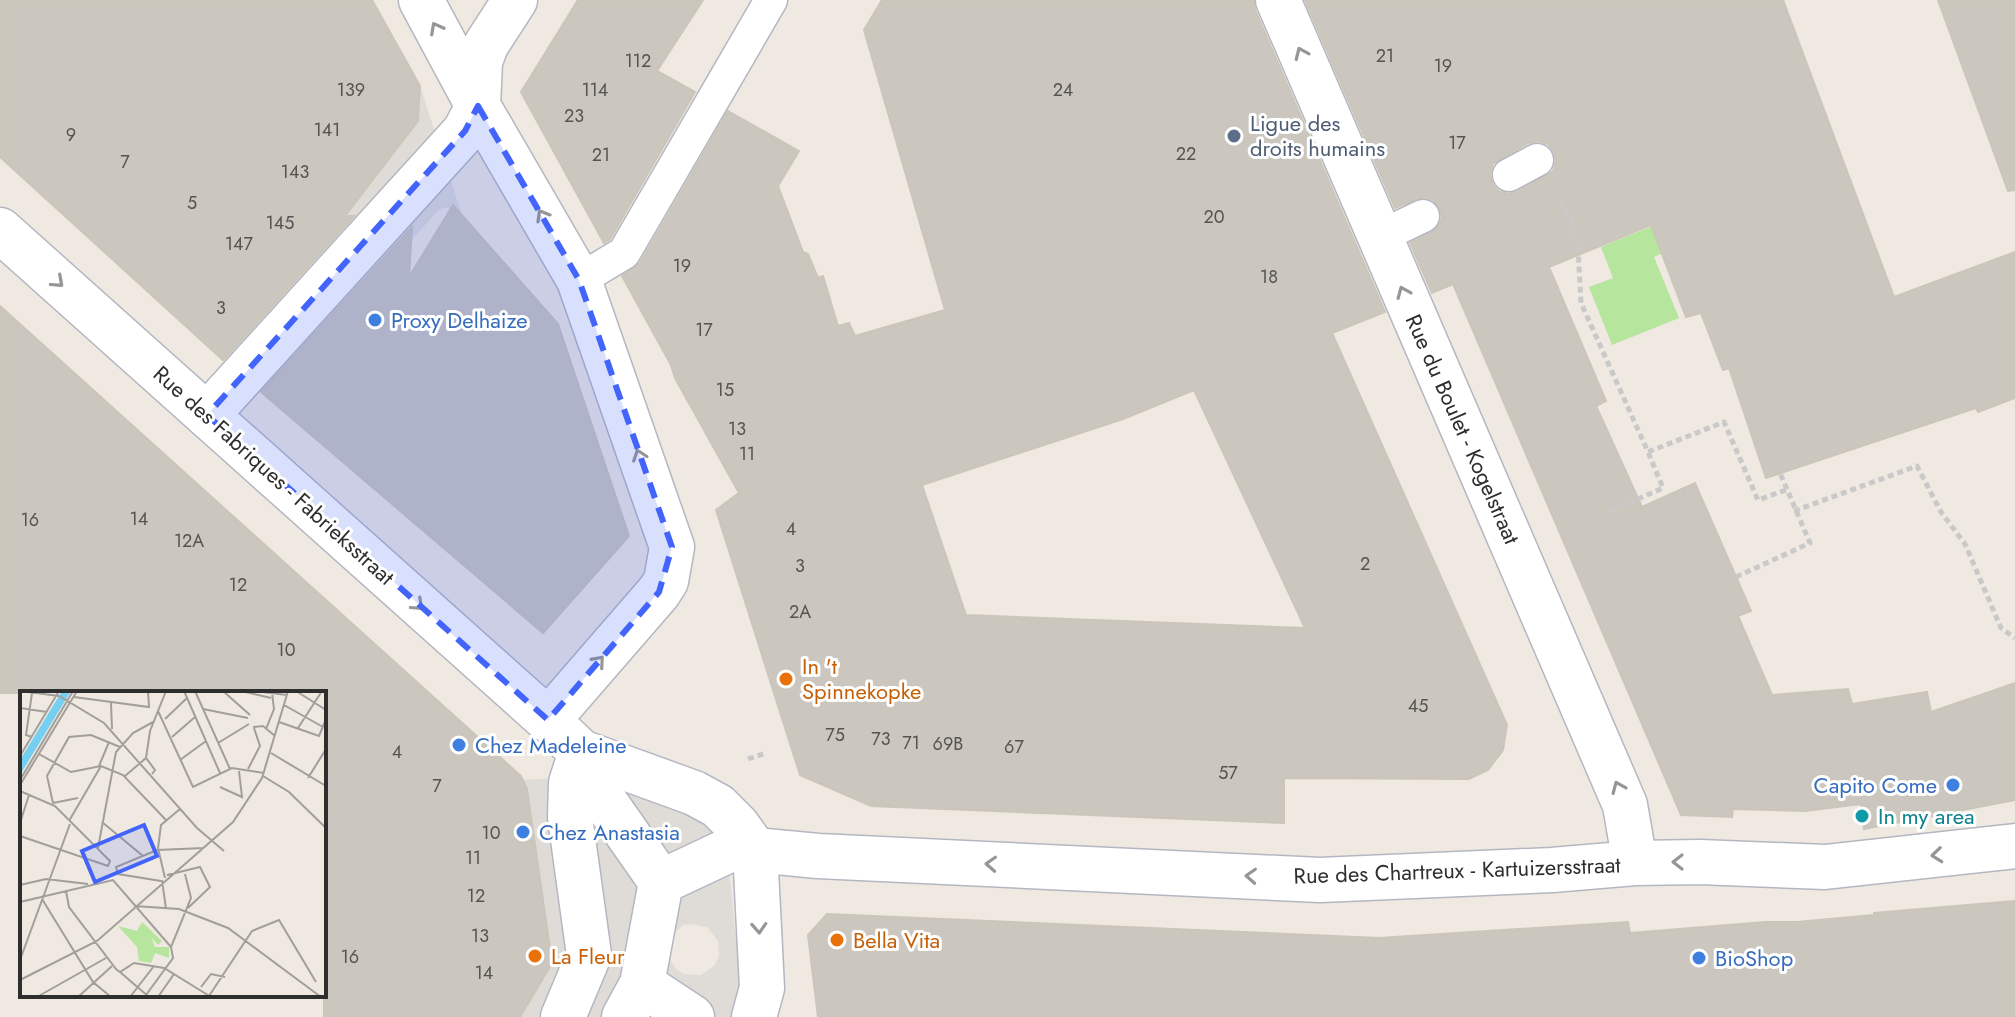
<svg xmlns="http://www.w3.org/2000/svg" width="2015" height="1017" viewBox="0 0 2015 1017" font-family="Jost,sans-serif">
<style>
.green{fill:#b6e59e}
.plaza{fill:#dfdcd8;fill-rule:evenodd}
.building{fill:#cbc7bf;stroke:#cbc5ba;stroke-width:2;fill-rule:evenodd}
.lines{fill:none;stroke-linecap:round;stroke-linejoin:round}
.service-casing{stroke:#b4b7c1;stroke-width:35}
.pedestrian-casing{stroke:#b4b7c1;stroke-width:47}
.minor-casing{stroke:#b4b7c1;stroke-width:47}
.path{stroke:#c9c9c9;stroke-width:5;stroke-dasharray:6 4;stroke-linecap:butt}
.service{stroke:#fff;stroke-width:32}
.pedestrian{stroke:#fff;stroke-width:44}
.minor{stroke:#fff;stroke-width:44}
.oneway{stroke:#969696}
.marked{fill:#4264fb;fill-opacity:0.2;stroke:#4264fb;stroke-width:6;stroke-dasharray:16 10;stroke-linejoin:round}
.service-dot{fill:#5c6f8a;stroke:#fff;stroke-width:3}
.shop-dot{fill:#3f7fe0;stroke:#fff;stroke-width:3}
.food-dot{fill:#e8710a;stroke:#fff;stroke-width:3}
.culture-dot{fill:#0f9aa8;stroke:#fff;stroke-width:3}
.labels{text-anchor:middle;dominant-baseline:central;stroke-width:6;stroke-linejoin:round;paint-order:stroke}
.number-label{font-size:18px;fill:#555452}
.service-label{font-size:22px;fill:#4e5e75;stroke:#fff;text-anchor:start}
.shop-label{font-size:22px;fill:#366cbe;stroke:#fff;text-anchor:start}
.street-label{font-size:22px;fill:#2e2e2e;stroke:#fff}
.food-label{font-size:22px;fill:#c56008;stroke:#fff;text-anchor:start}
.culture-label{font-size:22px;fill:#0d838f;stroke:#fff;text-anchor:start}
.inset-road{fill:none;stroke:#a29e99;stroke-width:2}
.view{fill:#4264fb;fill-opacity:0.15;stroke:#4264fb;stroke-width:4}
.inset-edge{fill:none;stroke:#2e2e2e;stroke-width:4}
</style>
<rect width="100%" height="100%" fill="#efe9e1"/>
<path class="green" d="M1660 223 1671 249 1654 257 1679 318 1612 345 1589 287 1613 278 1601 247Z"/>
<path class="plaza" d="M420 86 462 215 451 208H443L437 212 268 398 216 354 363 193 418 121Z
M587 776 691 813 713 829 729 868 741 990 732 1017H519L539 879 529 802 523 780ZM691 924 707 927 718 941 719 956 715 965 701 975 684 974 676 969 667 955 670 937 683 925Z"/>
<path class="building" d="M0 0H372L420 86 418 121 345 216H354L223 360 0 157Z
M578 0H703L657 71 695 92 610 239 604 243 521 92Z
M882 0H1254L1255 10 1385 312 1332 333 1507 725 1503 750 1488 770 1469 779 1284 778V823L871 806 800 775 716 510 739 493 675 378 671 365 622 276 640 263 728 111 799 151 778 186 803 252 808 254 818 278 823 276 838 326 849 323 855 336 945 310 864 30ZM1194 390 1305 628 966 615 922 485 1123 419Z
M1305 0H1783L1894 297 2015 252V398L1978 412 1976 408 1766 478 1729 368 1723 370 1701 313 1686 317 1651 225 1549 267 1606 401 1596 406 1642 507 1695 483 1751 611 1738 616 1772 695 1848 689 1852 704 1927 692 1931 712 2015 683V800L1864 829 1861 804 1805 811 1733 809 1732 817 1681 815 1453 284 1432 293 1410 243 1438 227 1442 218 1440 209 1433 200 1424 197 1395 208ZM1538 141 1548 144 1554 152 1556 161 1553 171 1517 192 1508 194 1498 191 1493 185 1490 175 1493 164 1528 143Z
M1938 0H2015V190L2008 191Z
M453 205 558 324 629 536 543 633 261 392 412 227 409 277Z
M0 306 521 776 527 789 552 963 520 1017H324V693H0Z
M2015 901V1017H818L808 935 827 914 1379 938 1628 922 1630 933 1765 922H1797L1874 915V913Z"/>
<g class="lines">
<defs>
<path id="service" d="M1509 175 1537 160
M1379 237 1423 216
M579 280 624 253 771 0"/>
<path id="pedestrian" d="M207 415 465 131 478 106
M560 732 581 752 694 793 718 806 737 825 755 850
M587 776 661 882
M642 984 692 1017
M563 1017 589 955 570 817 571 783 581 752
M624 1017 642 984 661 882 725 852"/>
<path id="minor" d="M1278 0 1625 805 1635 863
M478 106 480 62 486 45 515 0
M0 230 548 720 659 592 666 581 672 547 579 280 478 106 421 0
M754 1017 762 988 755 850 818 856 1320 880 1552 870 1635 863 1700 862 1825 867 2015 846"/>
</defs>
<use href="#service" class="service-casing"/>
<use href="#pedestrian" class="pedestrian-casing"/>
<use href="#minor" class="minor-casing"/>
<path class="path" d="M1561 200 1571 219 1578 248 1581 303 1648 452 1724 422 1758 500 1786 490
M1610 511 1663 488 1648 452
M1794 511 1917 466 1941 512 1965 544 2001 628 2015 638
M1736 577 1810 543 1780 473
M748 759 766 753"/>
<use href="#service" class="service"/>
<use href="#pedestrian" class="pedestrian"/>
<use href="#minor" class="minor"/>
</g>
<defs><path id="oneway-chevron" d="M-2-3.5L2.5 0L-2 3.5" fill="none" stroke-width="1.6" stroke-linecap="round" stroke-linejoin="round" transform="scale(2)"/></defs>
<g class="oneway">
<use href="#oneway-chevron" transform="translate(436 28) rotate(-118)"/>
<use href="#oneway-chevron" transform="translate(1301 53) rotate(-114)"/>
<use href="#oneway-chevron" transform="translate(542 215) rotate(-120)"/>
<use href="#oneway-chevron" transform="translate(58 282) rotate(42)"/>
<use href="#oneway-chevron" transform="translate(1403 292) rotate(-113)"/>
<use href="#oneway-chevron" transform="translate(639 455) rotate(-109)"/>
<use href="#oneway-chevron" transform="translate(418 605) rotate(42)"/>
<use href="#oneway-chevron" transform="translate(599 661) rotate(-49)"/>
<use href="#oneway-chevron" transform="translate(1618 787) rotate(-113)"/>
<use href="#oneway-chevron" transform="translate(1937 855) rotate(174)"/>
<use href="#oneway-chevron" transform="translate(1678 862) rotate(180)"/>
<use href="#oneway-chevron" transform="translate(991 864) rotate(-177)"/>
<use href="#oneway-chevron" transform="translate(1251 876) rotate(-177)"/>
<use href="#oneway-chevron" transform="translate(759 928) rotate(87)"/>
</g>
<path class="marked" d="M478 106 579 280 672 547 659 592 548 720 207 415 465 131Z"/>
<circle class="service-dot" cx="1234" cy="136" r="8"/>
<g class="shop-dot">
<circle cx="375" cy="320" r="8"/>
<circle cx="459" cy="745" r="8"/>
<circle cx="1953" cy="785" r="8"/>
<circle cx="523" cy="832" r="8"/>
<circle cx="1699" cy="958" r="8"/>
</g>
<g class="food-dot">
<circle cx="786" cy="679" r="8"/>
<circle cx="837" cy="940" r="8"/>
<circle cx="535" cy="956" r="8"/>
</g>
<circle class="culture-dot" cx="1862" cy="816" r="8"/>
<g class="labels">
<g class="number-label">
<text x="1385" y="56">21</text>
<text x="638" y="61">112</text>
<text x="1443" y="66">19</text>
<text x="351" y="90">139</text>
<text x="595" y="90">114</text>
<text x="1063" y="90">24</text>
<text x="574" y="116">23</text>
<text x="327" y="130">141</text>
<text x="71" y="135">9</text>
<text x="1457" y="143">17</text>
<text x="1186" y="154">22</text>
<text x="601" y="155">21</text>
<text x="125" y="162">7</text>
<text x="295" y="172">143</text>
<text x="192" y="203">5</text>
<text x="1214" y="217">20</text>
<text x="280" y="223">145</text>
<text x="239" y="244">147</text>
<text x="682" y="266">19</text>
<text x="1269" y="277">18</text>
<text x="221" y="308">3</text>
<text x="704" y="330">17</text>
<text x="725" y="390">15</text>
<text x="737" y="429">13</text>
<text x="747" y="454">11</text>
<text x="139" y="519">14</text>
<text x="30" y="520">16</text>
<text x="791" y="529">4</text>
<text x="189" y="541">12A</text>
<text x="1365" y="564">2</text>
<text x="800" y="566">3</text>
<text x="238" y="585">12</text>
<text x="800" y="612">2A</text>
<text x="286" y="650">10</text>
<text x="1418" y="706">45</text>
<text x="835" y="735">75</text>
<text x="881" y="739">73</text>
<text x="911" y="743">71</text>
<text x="948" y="744">69B</text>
<text x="1014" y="747">67</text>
<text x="397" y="752">4</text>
<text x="1228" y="773">57</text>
<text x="437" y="786">7</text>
<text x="491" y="833">10</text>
<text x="473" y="858">11</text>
<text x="476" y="896">12</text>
<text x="480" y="936">13</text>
<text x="350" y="957">16</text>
<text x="484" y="973">14</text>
</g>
<g class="service-label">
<text x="1250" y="123">Ligue des<tspan x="1250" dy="25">droits humains</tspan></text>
</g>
<g class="shop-label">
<text x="391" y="320">Proxy Delhaize</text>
<text x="475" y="745">Chez Madeleine</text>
<text x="1937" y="785" text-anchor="end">Capito Come</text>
<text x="539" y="832">Chez Anastasia</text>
<text x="1715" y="958">BioShop</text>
</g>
<g class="street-label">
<text transform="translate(1463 429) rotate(66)">Rue du Boulet - Kogelstraat</text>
<text transform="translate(274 475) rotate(42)">Rue des Fabriques - Fabrieksstraat</text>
<text transform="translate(1457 870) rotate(-2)">Rue des Chartreux - Kartuizersstraat</text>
</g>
<g class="food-label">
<text x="802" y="666">In 't<tspan x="802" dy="25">Spinnekopke</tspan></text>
<text x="853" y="940">Bella Vita</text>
<text x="551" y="956">La Fleur</text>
</g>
<g class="culture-label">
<text x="1878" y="816">In my area</text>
</g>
</g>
<g transform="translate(20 691)">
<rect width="306" height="306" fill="#efe9e1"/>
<path d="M122 231 142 250 138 254 131 246 135 256H149V267L135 262 131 272 119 270 117 256 98 235 117 240Z" fill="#b6e59e"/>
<path d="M42 0H51L0 84V69Z" fill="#75cff0"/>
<path class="inset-road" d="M0 0 39 5 84 32 177 137 204 160M164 0 200 82M175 0 210 78M203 0 230 24M221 0 251 7M233 0 267 4M276 0 306 19M54 6 129 16 128 0M91 12 92 38M264 14 303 36M0 17 27 21M183 18 228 27M138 20 173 96 212 77 244 82M145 28 167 7M259 31 299 45 306 28M233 36 243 35 255 45M278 37 302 0M246 38 254 18 252 2M12 46 6 44 12 2M152 46 175 26M198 52 229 33M251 62 306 95M19 63 51 81 81 75 103 84 146 129M0 65 39 0M126 67 130 40 146 0M160 69 186 50M79 75 89 51M228 78 240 55 234 37M105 85 126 67 135 79 132 83M243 85 269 101 306 137M288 87 306 58M0 89 53 0M0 94 57 0M200 96 222 106 219 80M0 100 35 115 90 170 88 175 0 145M33 112 27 85 49 46 71 44 100 56M33 112 58 107M49 130 81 75M82 131 123 165M0 132 9 104M78 157 96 61 113 42 133 31M147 184 180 176 190 196 168 217M145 187 138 157 141 134 160 118M142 189 146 218M141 190 98 183 96 176 137 159 184 157M0 194 26 188 68 193M46 200 49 216 96 278 100 281 114 272 144 277 191 306M22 208 73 291 91 306M0 211 93 189 151 256M114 215 159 218 208 237 301 306M0 269 50 133M100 281 129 306M0 289 77 250 213 131 242 87 268 0M181 296 191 283 205 286M126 304 153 267 151 256 171 207 165 183M189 305 232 240 259 229 296 291M17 306 86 267M58 306 92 275M110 306 134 275M138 306 154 283"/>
<path class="view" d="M124 134 137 165 75 191 62 160Z"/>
<rect width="306" height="306" class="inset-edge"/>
</g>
</svg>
